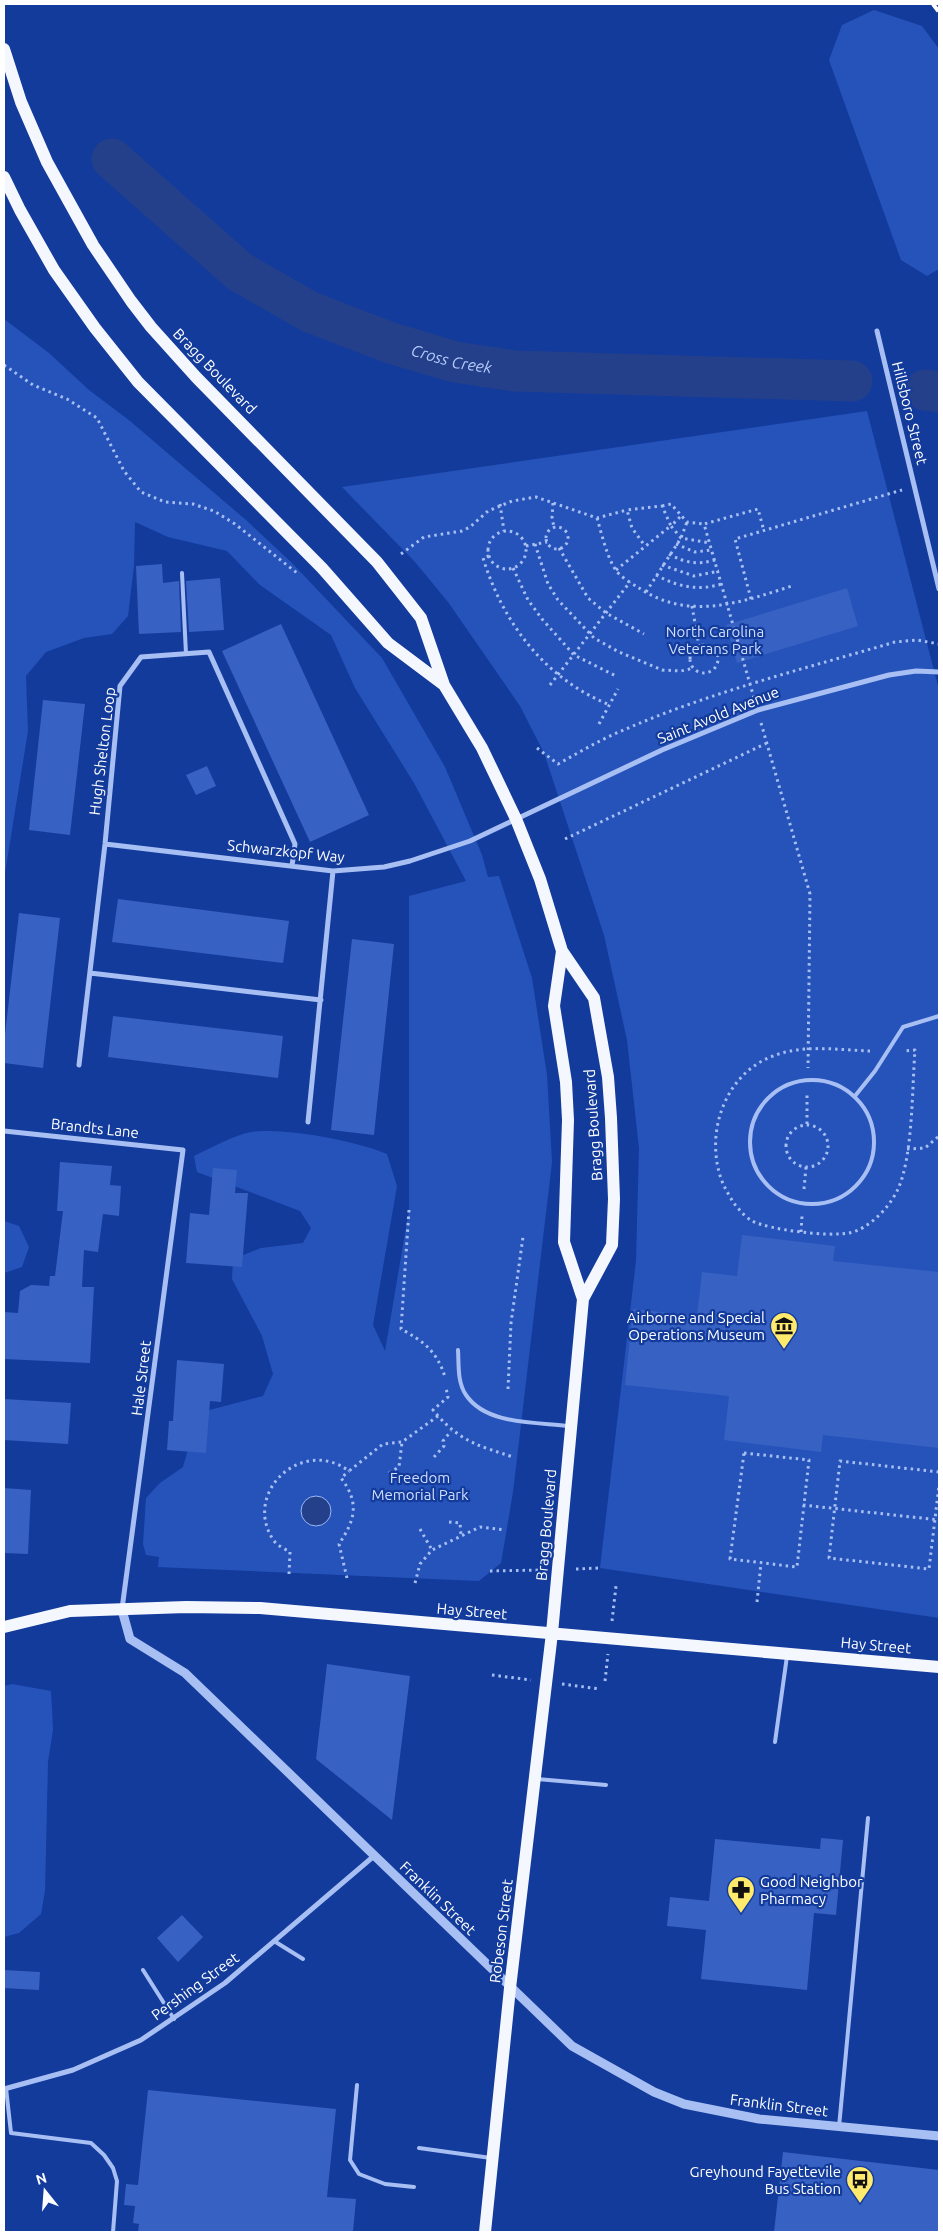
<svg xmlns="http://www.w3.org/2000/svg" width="943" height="2236" viewBox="0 0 943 2236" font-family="Ubuntu,sans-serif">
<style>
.green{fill:#2653ba}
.water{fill:#24408a;stroke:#9ab8f7}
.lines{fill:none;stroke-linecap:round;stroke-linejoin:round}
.river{stroke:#24408a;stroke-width:41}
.building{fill:#3761c2}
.path{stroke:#a8bff4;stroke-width:3;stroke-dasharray:2.5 4;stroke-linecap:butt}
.service{stroke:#a8bff4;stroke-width:4}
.minor{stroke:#a8bff4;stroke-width:5}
.tertiary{stroke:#a8bff4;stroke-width:9}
.primary{stroke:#f5f7ff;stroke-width:12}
.rail{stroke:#fff;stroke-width:4;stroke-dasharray:9 4;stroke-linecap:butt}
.labels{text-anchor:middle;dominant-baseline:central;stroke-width:4.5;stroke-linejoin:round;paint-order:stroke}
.street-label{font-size:15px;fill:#fff;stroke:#133b9c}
.park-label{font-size:15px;fill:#d1defd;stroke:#133b9c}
.poi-label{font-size:15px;fill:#fff;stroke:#133b9c;text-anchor:end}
.water-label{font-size:16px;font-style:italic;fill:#b5cafa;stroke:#133b9c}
</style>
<rect width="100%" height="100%" fill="#133b9c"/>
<path class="green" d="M874 10 922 26 939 49V269L927 276 901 260 829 60 842 25Z
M4 319 49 353 89 390 130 421 246 520 292 563 382 658 445 767 482 855 488 877 499 876 532 978 547 1075 552 1162 513 1492 501 1563 479 1581 158 1567 159 1557 146 1555 143 1544 146 1498 160 1483 183 1467 198 1413 263 1396 273 1374 262 1336 232 1279 233 1259 261 1248 303 1243 311 1228 300 1211 197 1172 194 1156C211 1148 234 1135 251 1132 283 1127 357 1141 387 1154L397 1186 373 1325 385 1351 409 1210V896L466 881 414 783 355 688 331 635 260 585 227 551 168 537 135 522 134 566 128 616 112 634 84 638 46 652 26 676 28 731 4 879Z
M867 411 939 690V1618L600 1568 636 1261 639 1148 627 1040 604 935 544 753 520 706 448 602 415 562 342 487Z
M4 1221 19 1226 29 1247 22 1267 4 1273Z
M12 1684 51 1691 53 1730 48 1762 45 1891 41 1914 19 1933 4 1937V1686Z"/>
<path class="water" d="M301 1511a15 15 0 1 1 30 0a15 15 0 1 1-30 0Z"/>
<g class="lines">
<g class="river">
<path id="s1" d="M112 159 240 272 310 312 391 343 455 362 515 371 852 381"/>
<path d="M925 390 939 392"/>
</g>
</g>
<path class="building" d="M162 564 163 583 179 581 181 632 139 634 136 566Z
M220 578 224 630 189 632 186 581Z
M847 588 858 626 737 663 726 625Z
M281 624 369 815 310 842 222 651Z
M43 700 85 704 70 835 29 830Z
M207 766 216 786 196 795 186 775Z
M118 899 289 921 283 963 112 942Z
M19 913 60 918 43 1068 4 1063V1043Z
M352 939 394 944 374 1135 331 1130Z
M113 1016 283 1036 278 1078 108 1057Z
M60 1162 112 1166 110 1185 121 1186 119 1216 103 1214 98 1252 84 1250 82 1287H94L90 1363 4 1359V1312L18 1313 20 1291 31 1285 49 1286 50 1276H55L63 1211H57Z
M213 1168 237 1170 235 1193H248L242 1267 186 1263 190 1213 209 1215Z
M742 1235 835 1246 833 1261 939 1272V1448L823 1435 821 1452 724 1440 729 1396 625 1385 633 1309 697 1316 702 1272 737 1276Z
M177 1360 224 1364 221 1402 210 1401 206 1453 167 1450 169 1421H173Z
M4 1399 71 1403 68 1444 4 1440Z
M4 1488 31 1490 28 1554 4 1553Z
M327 1664 410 1676 392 1820 316 1759Z
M821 1838 843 1840 836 1915 814 1913 807 1990 701 1979 706 1930 667 1926 670 1897 709 1901 715 1839 820 1849Z
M182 1915 203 1937 178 1962 157 1938Z
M4 1970 40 1972 39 1990 4 1988Z
M148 2090 336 2109 327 2197 356 2199 353 2232H138L139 2224 133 2223 135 2206 124 2205 126 2184 138 2185Z
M783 2152 939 2170V2232H774Z"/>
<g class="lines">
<path class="path" d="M4 365 33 385 67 399 97 418 124 471 141 492 165 502 193 504 214 511 235 524 297 573
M553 503 552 517 554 528
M500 504 504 531
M662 506 671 504 687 522 704 524
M680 517 671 526 681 538 710 543
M597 518C602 535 606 554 615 569 619 576 631 583 639 588 689 621 739 603 792 586
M546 538a11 11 0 1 1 22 0a11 11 0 1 1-22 0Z
M488 550a19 19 0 1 1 38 0a19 19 0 1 1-38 0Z
M535 544 548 584 558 600 594 638 619 652 662 670 681 671 694 668
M676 544 695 552 712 550
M526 546 547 542
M559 548 588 598 606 613 644 634
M401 554 424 537 462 531 470 527 488 511 512 501 536 497 597 518 627 510
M669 554C685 563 698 565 715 560
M489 556 483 558C503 623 545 679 610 705
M662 565 694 576 719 571
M513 568 528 600 542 619 574 655 616 676
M616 570 668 528 671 526 662 506 627 510 632 528 645 546
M656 575C678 587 698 591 722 584
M646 592 681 538 687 522
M751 599 735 539 902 490
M692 606 699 646
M690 659a14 14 0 1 1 28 0a14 14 0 1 1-28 0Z
M550 685 630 582
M754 698 704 524 758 509 764 531
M761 723 810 894 808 1068
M599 724 618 689
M537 748 558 764C578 753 598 741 619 732 707 693 803 669 895 642L917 640 939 644
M565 839 767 743
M870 1051C839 1050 803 1044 773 1056 722 1075 703 1139 724 1186 728 1193 732 1202 738 1208 742 1213 747 1218 752 1221 770 1230 829 1237 849 1233 869 1229 890 1207 898 1189 913 1156 912 1088 915 1050L904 1051
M807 1124V1094
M786 1146a21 21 0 1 1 42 0a21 21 0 1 1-42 0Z
M907 1149 925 1148 939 1136
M804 1189 806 1167
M409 1210 401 1329C423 1341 437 1351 445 1377
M801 1232 802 1216
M508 1389 511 1323 523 1237
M438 1416 433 1410 448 1397 446 1388
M744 1453 809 1460 797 1567 730 1559Z
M434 1457 444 1446 443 1441 451 1431
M939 1472 840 1461 829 1558 929 1569 939 1485
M389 1473 399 1467 402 1442
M803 1505 939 1520
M449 1522 460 1523 461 1535
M420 1529 432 1550
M576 1569 600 1568
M490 1571 542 1570
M289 1574 290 1552C285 1549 278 1546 274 1541 241 1493 302 1436 349 1471L383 1444 402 1442 438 1416C463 1443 480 1446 513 1457
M347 1578 339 1544C355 1520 360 1503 341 1478L349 1471
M415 1583 420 1564 432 1550 480 1527 505 1530
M757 1602 761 1563
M612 1621 616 1586
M492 1675 531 1680
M605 1681 608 1654
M562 1684 600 1689"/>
<path class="service" d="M182 573 186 654
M750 1142a62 62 0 1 1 124 0a62 62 0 1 1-124 0Z
M855 1096 875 1071 903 1027 939 1016
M458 1350C459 1364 457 1382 466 1395 486 1425 536 1422 569 1426
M775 1742 787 1656
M537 1779 606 1785
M274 1941 303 1959
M143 1970 174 2019
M357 2085 350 2160 359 2174 385 2184 414 2187
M6 2088 11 2133 91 2143 104 2155 113 2168 117 2181 113 2232
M839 2127 868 1818
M419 2148 491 2158"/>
<path class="minor" d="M877 331 939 589
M105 844 333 871 384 867 410 861 470 841 662 750 758 710 889 675 916 671 939 672
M90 973 321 1000
M79 1065 105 844 120 686 141 657 209 652 295 844 292 866
M308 1122 333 871
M4 1131 183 1150 122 1609
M4 2089 73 2070 141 2040 225 1983 374 1856"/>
<path class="tertiary" d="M122 1610 130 1639 185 1673 572 2046 654 2092 684 2104 759 2119 939 2136"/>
<path class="primary" d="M4 49 21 102 47 162 93 245 131 301 151 327 196 377 377 562 421 618 444 685 482 748 516 819 540 879 562 951 594 998 608 1077 611 1118 614 1199 612 1245 583 1299 552 1633 510 1988 485 2232
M4 177 20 210 54 270 95 328 138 382 322 568 388 643 444 685
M562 951 554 1006 566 1082 568 1120 564 1242 583 1299
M4 1627 70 1611 186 1607 260 1608 939 1667"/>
<path class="rail" d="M933 4 939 12"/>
</g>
<defs>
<symbol id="museum-pin" viewBox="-11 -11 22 30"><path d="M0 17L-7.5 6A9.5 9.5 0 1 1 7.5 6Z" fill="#ffea6b" stroke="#133b9c"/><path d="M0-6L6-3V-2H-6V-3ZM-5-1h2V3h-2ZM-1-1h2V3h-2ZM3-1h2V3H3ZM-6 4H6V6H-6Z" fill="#111"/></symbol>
<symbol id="pharmacy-pin" viewBox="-11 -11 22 30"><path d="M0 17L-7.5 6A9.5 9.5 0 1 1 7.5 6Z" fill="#ffea6b" stroke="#133b9c"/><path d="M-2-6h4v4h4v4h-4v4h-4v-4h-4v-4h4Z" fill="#111"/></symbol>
<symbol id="bus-pin" viewBox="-11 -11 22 30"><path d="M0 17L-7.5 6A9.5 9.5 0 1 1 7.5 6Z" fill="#ffea6b" stroke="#133b9c"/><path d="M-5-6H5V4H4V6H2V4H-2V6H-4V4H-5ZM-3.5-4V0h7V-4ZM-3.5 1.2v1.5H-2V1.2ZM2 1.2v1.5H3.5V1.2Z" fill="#111"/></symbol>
</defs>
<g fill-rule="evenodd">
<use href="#museum-pin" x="768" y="1310" width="32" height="43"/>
<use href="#pharmacy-pin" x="725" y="1874" width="32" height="43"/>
<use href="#bus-pin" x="844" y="2164" width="32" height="43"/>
</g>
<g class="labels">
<g class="street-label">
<text transform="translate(215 371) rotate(46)">Bragg Boulevard</text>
<text transform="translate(910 413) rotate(76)">Hillsboro Street</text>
<text transform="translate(718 715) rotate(-22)">Saint Avold Avenue</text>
<text transform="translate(102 751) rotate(-83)">Hugh Shelton Loop</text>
<text transform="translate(286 851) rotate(6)">Schwarzkopf Way</text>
<text transform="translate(593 1125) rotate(-94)">Bragg Boulevard</text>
<text transform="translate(95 1128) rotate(6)">Brandts Lane</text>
<text transform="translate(141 1378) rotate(-83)">Hale Street</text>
<text transform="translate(546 1525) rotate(-85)">Bragg Boulevard</text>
<text transform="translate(472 1611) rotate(5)">Hay Street</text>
<text transform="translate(876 1645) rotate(5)">Hay Street</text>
<text transform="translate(438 1898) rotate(44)">Franklin Street</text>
<text transform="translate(501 1931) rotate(-83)">Robeson Street</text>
<text transform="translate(195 1986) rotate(-36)">Pershing Street</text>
<text transform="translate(779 2105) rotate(7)">Franklin Street</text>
</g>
<g class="park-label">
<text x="715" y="631">North Carolina<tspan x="715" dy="17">Veterans Park</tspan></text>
<text x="420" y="1477">Freedom<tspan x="420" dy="17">Memorial Park</tspan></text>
</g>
<g class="poi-label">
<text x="765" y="1317">Airborne and Special<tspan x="765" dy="17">Operations Museum</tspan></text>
<text x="760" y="1881" text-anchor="start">Good Neighbor<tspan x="760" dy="17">Pharmacy</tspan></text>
<text x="841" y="2171">Greyhound Fayettevile<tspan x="841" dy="17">Bus Station</tspan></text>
</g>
<g class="water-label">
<text stroke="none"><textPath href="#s1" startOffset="401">Cross Creek</textPath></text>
</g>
</g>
<rect width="943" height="2236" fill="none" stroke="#ffffff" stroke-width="10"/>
<g transform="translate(45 2191) rotate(343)" stroke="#133b9c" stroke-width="4" paint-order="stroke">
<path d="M0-4L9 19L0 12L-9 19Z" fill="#ffffff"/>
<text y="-8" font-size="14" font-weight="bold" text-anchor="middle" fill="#ffffff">N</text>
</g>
</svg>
